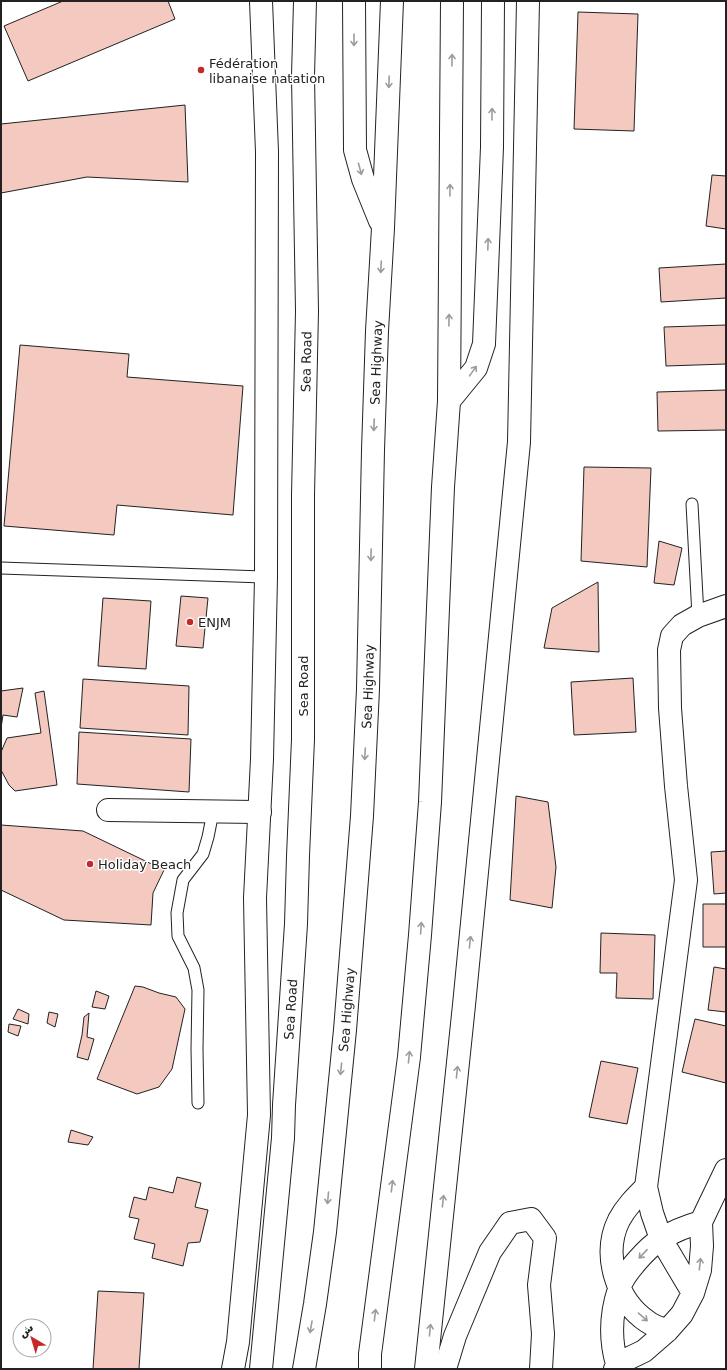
<svg xmlns="http://www.w3.org/2000/svg" width="727" height="1370" viewBox="0 0 727 1370" font-family="'DejaVu Sans','Noto Naskh Arabic',sans-serif">
<style>
.building{fill:#f3c9c0;stroke:#222}
.lines{fill:none;stroke-linecap:round;stroke-linejoin:round}
.service-casing{stroke:#222;stroke-width:13}
.minor-casing{stroke:#222;stroke-width:24}
.tertiary-casing{stroke:#222;stroke-width:24}
.trunk-casing{stroke:#222;stroke-width:24}
.motorway-casing{stroke:#222;stroke-width:24}
.service{stroke:#fff;stroke-width:11}
.minor{stroke:#fff;stroke-width:22}
.tertiary{stroke:#fff;stroke-width:22}
.trunk{stroke:#fff;stroke-width:22}
.motorway{stroke:#fff;stroke-width:22}
.oneway{stroke:#9c9c9c}
.poi-dot{fill:#c62828;stroke:#fff;stroke-width:1.5}
.labels{text-anchor:middle;dominant-baseline:central;stroke-width:3;stroke-linejoin:round;paint-order:stroke}
.poi-label{font-size:13px;fill:#222;stroke:#fff;text-anchor:start}
.street-label{font-size:13px;fill:#222;stroke:#fff}
</style>
<rect width="100%" height="100%" fill="#fff"/>
<path class="building" d="M63 1H168L175 19 28 81 4 26Z
M578 12 638 14 634 131 574 129Z
M185 105 188 182 87 177 1 193V124Z
M712 175 726 176V229L706 226Z
M726 264V298L661 302 659 268Z
M726 325V364L666 366 664 327Z
M20 345 129 354 127 377 243 386 233 515 117 505 114 535 4 526Z
M726 390V430L658 431 657 392Z
M584 467 651 468 647 567 581 561Z
M659 541 682 548 674 585 654 583Z
M598 582 599 652 544 648 552 608Z
M181 596 208 598 203 648 176 646Z
M103 598 151 601 146 669 98 666Z
M633 678 636 732 574 735 571 682Z
M83 679 189 686 188 735 80 728Z
M23 688 17 717 3 715 1 728V691Z
M44 691 57 785 15 791 9 785 1 770V752L7 738 41 733 35 693Z
M79 732 191 739 189 792 77 784Z
M516 796 548 802 556 867 552 908 510 900Z
M1 825 83 831 164 870 153 893 151 925 64 920 1 890Z
M726 851V893L714 894 711 852Z
M703 904H726V947H703Z
M601 933 655 935 653 999 616 998 617 973H600Z
M714 967 726 969V1012L708 1010Z
M135 986 143 987 159 993 176 997 185 1009 172 1069 159 1087 137 1094 97 1079Z
M96 991 109 996 105 1009 92 1007Z
M18 1009 29 1014 28 1024 13 1019Z
M49 1012 58 1014 55 1027 47 1023Z
M89 1013 87 1037 94 1039 88 1060 77 1057 82 1035 84 1017Z
M695 1019 726 1026V1083L682 1072Z
M9 1024 21 1026 18 1036 8 1032Z
M601 1061 638 1068 627 1124 589 1117Z
M71 1130 93 1137 88 1145 68 1142Z
M177 1177 201 1183 195 1207 208 1210 200 1242 188 1243 183 1266 152 1258 155 1244 134 1239 139 1219 129 1217 134 1197 146 1200 149 1187 173 1193Z
M98 1291 144 1293 139 1369H93Z"/>
<g class="lines">
<defs>
<path id="service" d="M692 504 698 616
M1 568 266 577
M198 1103 197 1049 198 990 194 968 178 936 177 913 183 880 203 854 208 837 213 812"/>
<path id="minor" d="M108 810 260 812
M646 1187C635 1198 626 1207 619 1220 602 1254 616 1301 648 1322 653 1326 661 1328 667 1331
M693 1293 661 1239 652 1213 646 1187 686 880 676 786 670 708 669 650 672 636 682 625 698 616 726 606
M617 1364C610 1340 611 1313 619 1289 623 1274 648 1247 661 1239 674 1231 687 1226 701 1222
M445 1369 455 1336 490 1252 510 1223 531 1219 545 1238 539 1285 543 1334 541 1369
M615 1369 617 1364 644 1351 667 1331 682 1314 693 1293 700 1270 702 1246 701 1222 726 1170"/>
<path id="tertiary" d="M233 1369 238 1342 259 1115 255 898 262 759 266 577 267 152 261 1"/>
<g id="trunk">
<path id="s1" d="M261 1369 283 1138 284 1105 296 924 298 856 303 739V495L307 311 303 76 305 1"/>
</g>
<g id="motorway">
<path d="M354 1 355 150 363 179 380 221"/>
<path d="M449 401 476 368 484 344 492 147 493 1"/>
<path id="s2" d="M304 1369 315 1304 325 1232 345 1030 362 816 368 689 373 450 377 331 383 228 392 1"/>
<path d="M370 1369V1354L409 1057 420 935 430 802 443 487 449 401 452 1"/>
<path d="M426 1369 464 1005 519 442 528 1"/>
</g>
</defs>
<use href="#service" class="service-casing"/>
<use href="#minor" class="minor-casing"/>
<use href="#tertiary" class="tertiary-casing"/>
<use href="#trunk" class="trunk-casing"/>
<use href="#motorway" class="motorway-casing"/>
<use href="#service" class="service"/>
<use href="#minor" class="minor"/>
<use href="#tertiary" class="tertiary"/>
<use href="#trunk" class="trunk"/>
<use href="#motorway" class="motorway"/>
</g>
<defs><path id="oneway-shaft" d="M-6 0H5M1.5-3L5.5 0L1.5 3" fill="none" stroke-width="1.6" stroke-linecap="round" stroke-linejoin="round"/></defs>
<g class="oneway">
<use href="#oneway-shaft" transform="translate(354 40) rotate(90)"/>
<use href="#oneway-shaft" transform="translate(452 60) rotate(-89)"/>
<use href="#oneway-shaft" transform="translate(389 82) rotate(92)"/>
<use href="#oneway-shaft" transform="translate(492 114) rotate(-89)"/>
<use href="#oneway-shaft" transform="translate(360 169) rotate(75)"/>
<use href="#oneway-shaft" transform="translate(450 190) rotate(-89)"/>
<use href="#oneway-shaft" transform="translate(488 244) rotate(-88)"/>
<use href="#oneway-shaft" transform="translate(381 267) rotate(93)"/>
<use href="#oneway-shaft" transform="translate(449 320) rotate(-89)"/>
<use href="#oneway-shaft" transform="translate(473 371) rotate(-55)"/>
<use href="#oneway-shaft" transform="translate(374 425) rotate(92)"/>
<use href="#oneway-shaft" transform="translate(371 555) rotate(91)"/>
<use href="#oneway-shaft" transform="translate(365 754) rotate(93)"/>
<use href="#oneway-shaft" transform="translate(421 928) rotate(-86)"/>
<use href="#oneway-shaft" transform="translate(470 942) rotate(-84)"/>
<use href="#oneway-shaft" transform="translate(409 1057) rotate(-84)"/>
<use href="#oneway-shaft" transform="translate(341 1069) rotate(96)"/>
<use href="#oneway-shaft" transform="translate(457 1072) rotate(-84)"/>
<use href="#oneway-shaft" transform="translate(392 1186) rotate(-83)"/>
<use href="#oneway-shaft" transform="translate(328 1198) rotate(95)"/>
<use href="#oneway-shaft" transform="translate(443 1201) rotate(-84)"/>
<use href="#oneway-shaft" transform="translate(643 1254) rotate(133)"/>
<use href="#oneway-shaft" transform="translate(700 1264) rotate(-83)"/>
<use href="#oneway-shaft" transform="translate(375 1315) rotate(-83)"/>
<use href="#oneway-shaft" transform="translate(643 1317) rotate(41)"/>
<use href="#oneway-shaft" transform="translate(311 1327) rotate(100)"/>
<use href="#oneway-shaft" transform="translate(430 1330) rotate(-84)"/>
</g>
<g class="poi-dot">
<circle cx="201" cy="70" r="4"/>
<circle cx="190" cy="622" r="4"/>
<circle cx="90" cy="864" r="4"/>
</g>
<g class="labels">
<g class="poi-label">
<text x="209" y="63">Fédération<tspan x="209" dy="15">libanaise natation</tspan></text>
<text x="198" y="622">ENJM</text>
<text x="98" y="864">Holiday Beach</text>
</g>
<g class="street-label">
<text stroke="none"><textPath href="#s1" startOffset="1009">Sea Road</textPath></text>
<text stroke="none"><textPath href="#s2" startOffset="1010">Sea Highway</textPath></text>
<text transform="translate(303 686) rotate(-90)">Sea Road</text>
<text stroke="none"><textPath href="#s2" startOffset="686">Sea Highway</textPath></text>
<text stroke="none"><textPath href="#s1" startOffset="361">Sea Road</textPath></text>
<text stroke="none"><textPath href="#s2" startOffset="362">Sea Highway</textPath></text>
</g>
</g>
<rect width="727" height="1370" fill="none" stroke="#222222" stroke-width="4"/>
<g transform="translate(32 1338) rotate(322)"><circle r="19" fill="#ffffff" stroke="#a7a7a7"/>
<path d="M0-3L7 15L0 10L-7 15Z" fill="#c62828"/>
<text y="-6" font-size="11" font-weight="bold" text-anchor="middle" fill="#222222">ش</text>
</g>
</svg>
